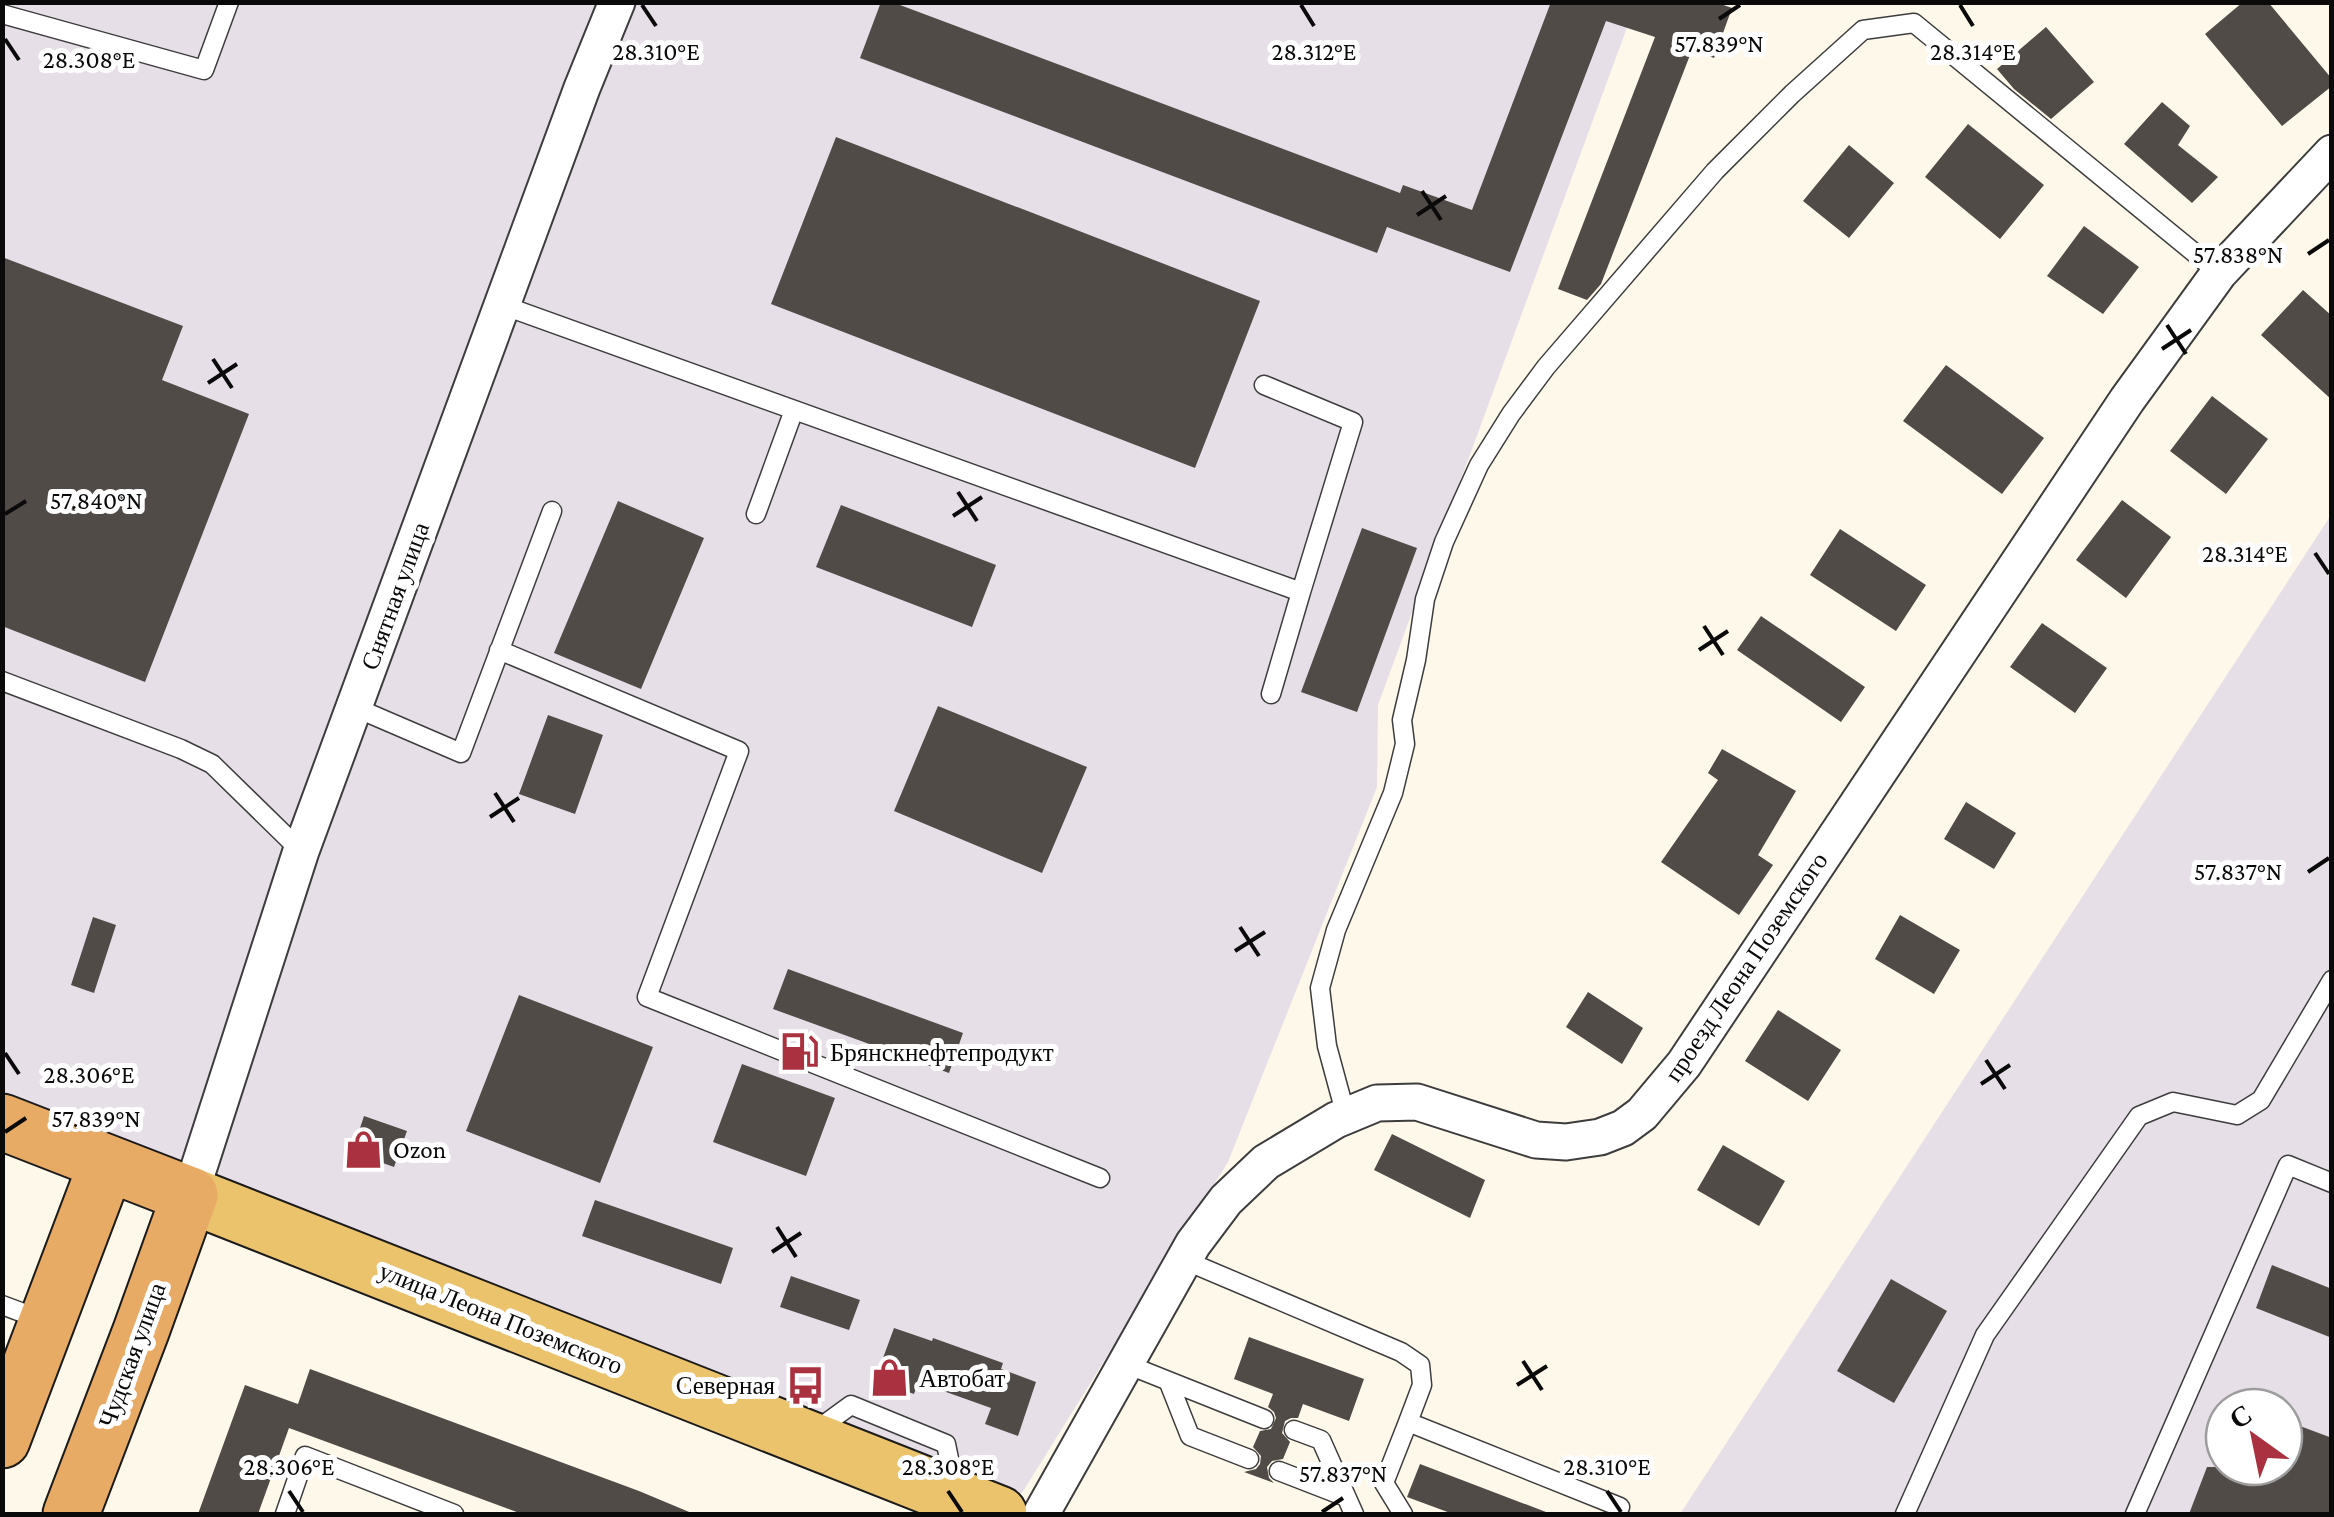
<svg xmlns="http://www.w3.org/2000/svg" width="2334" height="1517" viewBox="0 0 2334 1517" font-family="'Crimson Pro',serif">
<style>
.industrial{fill:#e7dfe8;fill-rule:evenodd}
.building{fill:#514b48}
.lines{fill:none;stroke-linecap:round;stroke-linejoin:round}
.service-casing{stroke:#3d3d3d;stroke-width:21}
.minor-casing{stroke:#3d3d3d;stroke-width:39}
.primary-casing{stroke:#1b1b1b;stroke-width:59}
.trunk-casing{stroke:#1b1b1b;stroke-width:59}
.service{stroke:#fff;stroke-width:18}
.minor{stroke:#fff;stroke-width:35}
.primary{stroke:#eac36c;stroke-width:55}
.trunk{stroke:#e8ab66;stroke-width:55}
.ticks{fill:none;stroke:#0a0a0a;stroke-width:4}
.labels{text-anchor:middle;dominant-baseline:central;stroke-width:10;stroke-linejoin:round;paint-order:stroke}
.street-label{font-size:25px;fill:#0a0a0a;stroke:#fff}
.poi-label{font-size:25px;fill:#0a0a0a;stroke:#fff;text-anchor:start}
.ticks-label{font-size:25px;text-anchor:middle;fill:#0a0a0a;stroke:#fff;stroke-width:10;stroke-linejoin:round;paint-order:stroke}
</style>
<rect width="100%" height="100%" fill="#fdf8e9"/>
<path class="industrial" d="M2 3H1636L1378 705 1377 787 1228 1162 1022 1493 3 1114Z
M2331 515V1514H1680L1729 1439ZM2224 1407H2284V1467H2224Z"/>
<path class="building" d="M881 2H892L1400 193 1403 185 1472 210 1551 2H1715L1732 8 1714 58 1692 50 1601 284 1587 300 1558 289 1655 37 1606 21 1510 272 1387 227 1377 253 860 58Z
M2243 2H2268L2332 79V86L2282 126 2205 34Z
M2046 27 2094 82 2051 119 2014 89 1997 69Z
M2162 102 2190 126 2178 145 2218 177 2192 203 2124 144Z
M1968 124 2044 185 2000 239 1925 177Z
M836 137 1260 301 1195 468 771 304Z
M1849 145 1894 183 1849 238 1803 201Z
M2084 226 2139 267 2103 314 2047 276Z
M2 257 183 326 162 380 249 414 145 682 2 626Z
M2303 290 2332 316V400L2261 335Z
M1946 365 2044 438 2002 494 1903 421Z
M2212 396 2268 439 2226 494 2170 451Z
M2122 500 2171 537 2126 598 2076 560Z
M618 501 704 538 641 689 554 653Z
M841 505 996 565 972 627 816 567Z
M1362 528 1417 548 1357 712 1301 692Z
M1840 529 1926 585 1896 631 1810 575Z
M1761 616 1865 687 1841 722 1737 650Z
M2042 623 2107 668 2075 713 2010 667Z
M938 706 1087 767 1042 873 894 811Z
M548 715 603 735 575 814 519 794Z
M1722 749 1796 791 1758 855 1773 865 1739 915 1661 862 1718 780 1708 773Z
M1966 802 2016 833 1994 869 1944 839Z
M1900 915 1960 950 1934 994 1875 959Z
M93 917 116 925 94 993 71 985Z
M788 969 963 1033 949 1073 773 1009Z
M1588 992 1643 1028 1622 1064 1566 1027Z
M519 995 653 1047 600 1183 466 1131Z
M1778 1010 1841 1050 1808 1101 1745 1061Z
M742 1064 835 1098 806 1176 713 1142Z
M364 1116 407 1131 394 1167 352 1152Z
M1392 1134 1485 1180 1470 1218 1374 1170Z
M1723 1145 1785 1181 1759 1226 1697 1190Z
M595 1200 733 1248 721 1284 582 1236Z
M2272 1265 2332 1289V1338L2256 1308Z
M791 1276 860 1300 849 1330 780 1307Z
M1891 1279 1947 1311 1894 1403 1837 1371Z
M894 1328 932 1341 933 1338 1003 1363 1001 1369 1036 1382 1018 1436 985 1424 991 1408 918 1382 914 1394 875 1380Z
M1249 1337 1364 1379 1349 1421 1303 1404 1298 1418H1291L1285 1421 1282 1433 1290 1442 1283 1459 1272 1461 1267 1467 1269 1478 1274 1483 1244 1472 1256 1469 1260 1464 1261 1456 1253 1447 1260 1431 1271 1429 1276 1418 1274 1412 1268 1407 1273 1394 1234 1379Z
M310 1369 639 1491 694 1514H522L289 1428 258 1514H198L245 1385 298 1404Z
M2284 1420 2332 1438V1514H2189L2207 1467H2284Z
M1420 1464 1546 1512 1545 1514H1453L1407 1497Z"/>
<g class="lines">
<defs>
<path id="service" d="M2 14 204 70 229 2
M502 305 1301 592 1353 422 1264 385
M756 514 794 410
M499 650 739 751 647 997 1100 1178
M2 681 181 749 212 764 301 851
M1271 694 1301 592
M354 707 461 753 552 511
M1346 1116 1327 1046 1320 988 1336 930 1393 793 1405 744 1402 720 1416 660 1425 599 1444 542 1479 465 1511 414 1546 367 1715 171 1792 94 1863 30 1914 23 2219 273
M1184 1260 1401 1352 1420 1365 1422 1385 1408 1422 1620 1507 1617 1514
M2 1305 42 1320
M1126 1364 1264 1419
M1169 1383 1190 1436 1249 1459
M1294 1430 1321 1440 1354 1514
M814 1432 851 1405 946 1444 955 1488
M1279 1471 1346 1497
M285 1514 305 1456 454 1514
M1403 1514 1384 1483 1408 1422
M1905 1514 1985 1335 2139 1116 2173 1102 2237 1115 2261 1100 2332 980
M2135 1514 2288 1165 2332 1183"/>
<path id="minor" d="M190 1195 301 851 582 88 617 2
M1041 1514 1193 1244 1226 1200 1266 1162 1336 1120 1377 1103 1417 1102 1536 1140 1566 1142 1600 1137 1623 1128 1642 1114 1684 1064 2127 400 2219 273 2332 153"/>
<path id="primary" d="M190 1195 999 1514"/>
<path id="trunk" d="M2 1122 190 1195 141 1331 71 1514
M2 1440 107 1163"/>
</defs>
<use href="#service" class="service-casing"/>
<use href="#minor" class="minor-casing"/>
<use href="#primary" class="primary-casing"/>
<use href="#trunk" class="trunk-casing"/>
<use href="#service" class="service"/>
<use href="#minor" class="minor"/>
<use href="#primary" class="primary"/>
<use href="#trunk" class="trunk"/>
</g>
<path class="ticks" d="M642 5 656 26M1301 5 1314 26M1960 5 1973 26M1719 19 1740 5M5 39 19 60M1422 191 1441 220M1417 215 1446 196M2308 254 2329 240M2167 325 2186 354M2162 349 2191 330M213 359 232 388M208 383 237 364M958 492 977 521M5 514 26 501M953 516 982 497M2315 553 2329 574M1704 626 1723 655M1699 650 1728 631M495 793 514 822M490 817 519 798M2308 872 2329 858M1240 927 1259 956M1235 951 1265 932M5 1053 19 1074M1986 1060 2005 1089M1981 1084 2010 1065M5 1132 26 1118M777 1227 796 1257M772 1252 801 1233M1523 1361 1542 1390M1517 1385 1547 1366M289 1491 303 1512M948 1491 962 1512M1607 1491 1621 1512M1322 1512 1343 1498"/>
<defs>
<symbol id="fuel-bare" viewBox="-9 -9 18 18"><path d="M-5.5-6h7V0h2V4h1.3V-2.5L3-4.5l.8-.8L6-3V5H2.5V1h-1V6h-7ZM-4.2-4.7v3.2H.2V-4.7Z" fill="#aa3240" stroke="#fff" stroke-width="2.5" paint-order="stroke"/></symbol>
<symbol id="shop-bare" viewBox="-9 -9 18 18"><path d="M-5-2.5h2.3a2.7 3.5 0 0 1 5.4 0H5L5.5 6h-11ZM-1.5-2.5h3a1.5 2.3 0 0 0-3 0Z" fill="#aa3240" stroke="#fff" stroke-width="2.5" paint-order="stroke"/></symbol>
<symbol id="bus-bare" viewBox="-9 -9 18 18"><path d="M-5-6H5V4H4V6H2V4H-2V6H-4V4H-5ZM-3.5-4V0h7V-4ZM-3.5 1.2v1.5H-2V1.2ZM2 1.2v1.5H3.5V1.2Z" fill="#aa3240" stroke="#fff" stroke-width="2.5" paint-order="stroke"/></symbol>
</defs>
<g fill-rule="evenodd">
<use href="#fuel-bare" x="772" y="1024" width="55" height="55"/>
<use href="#shop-bare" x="336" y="1122" width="55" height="55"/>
<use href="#shop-bare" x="862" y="1350" width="55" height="55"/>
<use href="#bus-bare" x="778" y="1358" width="55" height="55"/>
</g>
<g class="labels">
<g class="street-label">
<text transform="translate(395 596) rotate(-70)">Снятная улица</text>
<text transform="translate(1746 967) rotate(-56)">проезд Леона Поземского</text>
<text transform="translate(501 1318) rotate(22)">улица Леона Поземского</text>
<text transform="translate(132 1355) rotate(-70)">Чудская улица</text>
</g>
<g class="poi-label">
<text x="830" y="1052">Брянскнефтепродукт</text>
<text x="393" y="1149">Ozon</text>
<text x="919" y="1378">Автобат</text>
<text x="775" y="1385" text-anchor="end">Северная</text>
</g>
</g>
<g class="ticks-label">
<text x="1719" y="52">57.839°N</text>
<text x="656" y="60">28.310°E</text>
<text x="1314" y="60">28.312°E</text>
<text x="1973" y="60">28.314°E</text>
<text x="89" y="68">28.308°E</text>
<text x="2238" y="263">57.838°N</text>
<text x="96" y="509">57.840°N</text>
<text x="2245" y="562">28.314°E</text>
<text x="2238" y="880">57.837°N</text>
<text x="89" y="1083">28.306°E</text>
<text x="96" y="1127">57.839°N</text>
<text x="289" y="1475">28.306°E</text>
<text x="948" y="1475">28.308°E</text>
<text x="1607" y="1475">28.310°E</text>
<text x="1343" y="1482">57.837°N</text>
</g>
<rect width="2334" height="1517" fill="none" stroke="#0a0a0a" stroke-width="10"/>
<g transform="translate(2254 1437) rotate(327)"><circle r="48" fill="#ffffff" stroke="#9d9d9d" stroke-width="2.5"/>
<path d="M0-8L18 38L0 25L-18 38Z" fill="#aa3240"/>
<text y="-15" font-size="28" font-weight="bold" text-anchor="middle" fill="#0a0a0a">С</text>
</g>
</svg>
